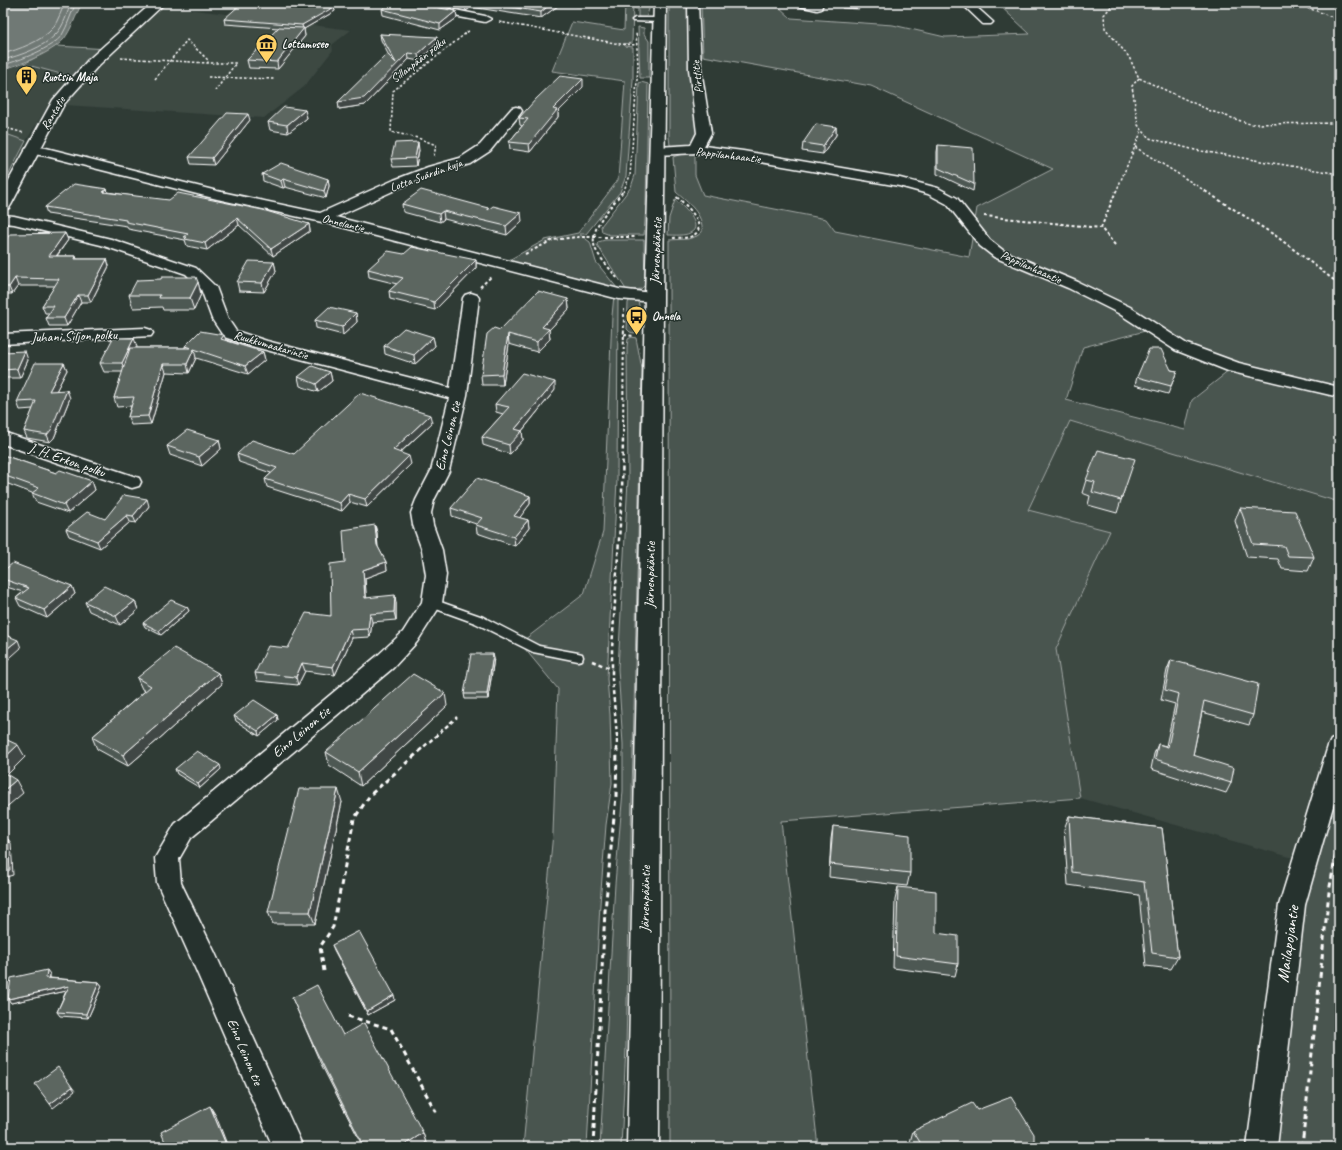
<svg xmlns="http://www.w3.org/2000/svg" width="1342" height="1150" viewBox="0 0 1342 1150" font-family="Caveat,sans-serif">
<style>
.built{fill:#3c4842}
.green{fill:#4a544f;stroke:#a4aaa7;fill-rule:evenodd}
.water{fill:#707975;stroke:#a9afac}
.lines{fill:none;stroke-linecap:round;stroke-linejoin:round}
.shore{stroke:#c6c9c8;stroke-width:1}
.service-casing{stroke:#fff;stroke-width:3}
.minor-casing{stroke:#fff;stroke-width:3}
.tertiary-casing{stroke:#fff;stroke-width:3}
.secondary-casing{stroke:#fff;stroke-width:3}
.path-far3{stroke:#fff;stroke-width:1.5;stroke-dasharray:2.5 2;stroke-linecap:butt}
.path-far2{stroke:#fff;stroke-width:2;stroke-dasharray:3 2.5;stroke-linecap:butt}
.path-far1{stroke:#fff;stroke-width:2.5;stroke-dasharray:4 3;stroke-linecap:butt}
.path{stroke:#fff;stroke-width:3;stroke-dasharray:5 4;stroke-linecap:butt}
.service{fill:#26332d;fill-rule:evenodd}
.minor{fill:#26332d;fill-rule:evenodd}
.tertiary{fill:#26332d;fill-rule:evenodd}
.secondary{fill:#26332d;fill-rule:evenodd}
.wall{fill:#4e5853;stroke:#fff}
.shaded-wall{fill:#404744;stroke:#fff}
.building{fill:#5b6661;stroke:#fff}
.labels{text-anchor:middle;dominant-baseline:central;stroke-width:3;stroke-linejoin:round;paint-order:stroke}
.far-poi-label{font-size:12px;font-weight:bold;fill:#fff;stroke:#26332d;text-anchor:start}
.far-street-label{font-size:12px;fill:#fff;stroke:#26332d}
.street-label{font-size:14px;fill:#fff;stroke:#26332d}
.near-street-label{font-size:17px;fill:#fff;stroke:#26332d}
</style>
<rect width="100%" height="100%" fill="#2f3b35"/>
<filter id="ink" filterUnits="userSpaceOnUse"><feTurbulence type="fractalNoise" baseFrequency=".025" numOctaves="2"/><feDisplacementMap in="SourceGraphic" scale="8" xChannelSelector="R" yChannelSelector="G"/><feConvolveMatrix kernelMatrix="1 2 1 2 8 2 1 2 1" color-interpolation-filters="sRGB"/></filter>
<g filter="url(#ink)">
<path class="built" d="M157 5 351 30 332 45 333 50 304 87 264 118 49 104 26 141 3 133V69L24 64 76 78Z
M1070 421 1339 502V775L1311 863 1080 798 1056 649 1110 531 1028 510Z"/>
<path class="green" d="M625 3H633L632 43 624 44 625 46 633 47V80L626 176 620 192 586 234H579L590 242 596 262 617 288 615 289 557 272 507 261 545 240 578 233 618 180 625 81 552 71 572 22 624 30Z
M638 3H651L646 18 638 17Z
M669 3H690L698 138 693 146 675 147 670 145 669 137Z
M701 3 778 6 791 18 893 25 945 37 1030 34 997 3H1339V502L1070 421 1028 510 1110 531 1056 649 1080 798 781 821 818 1147H670L669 240 688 239 697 236 702 232C704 214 688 203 676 192L673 157 687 152H701L695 157V175L703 195 826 219 835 231 969 257 977 208 1053 169 871 86 703 56ZM1153 329 1234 367 1192 400 1185 430 1066 400 1083 347Z
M638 27 644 28V34L649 41V78H640Z
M56 46 109 49 76 78 24 64Z
M641 82 648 84 646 206 644 235H610L602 232 601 226 631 187 635 175 639 83Z
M3 133 26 141 3 186Z
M675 200C682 205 705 226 690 233 684 236 675 235 668 235L669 218Z
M605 240H644L645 285 641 289 627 291 597 245 598 242Z
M614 295 618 298 617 480 607 679 610 715 612 783 606 825 600 904 587 1147H523L553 833 558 689 520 643 584 594 603 532 612 316Z
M630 299 638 302 639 305 638 331 634 333 630 332 627 329 628 303Z
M632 337 636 338 642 369 626 1047 621 1147H600L615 884 623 791V744L618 669 628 480 627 347 628 339Z
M1339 775V1147H1275L1311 863Z"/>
<path class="water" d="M3 3H77L81 5C76 15 71 30 64 39 52 53 20 65 3 69Z"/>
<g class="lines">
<path class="shore" d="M3 54C19 49 41 42 53 28 58 21 61 11 65 3
M3 60C21 55 43 48 56 34 64 26 67 13 71 3
M3 65C18 61 53 48 62 35 68 25 71 13 76 3"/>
<defs>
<path id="service" d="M635 18H659L662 20 659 22 633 21 632 20Z
M432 599 483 617 539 646 578 653 582 654 583 657 582 660 578 661 533 652 475 623 428 606 427 603 428 600Z"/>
<path id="minor" d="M398 3H420L485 16 491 19 485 22 403 6Z
M688 3H698L701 69 711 133 704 146 743 151 900 178 938 188 957 198 990 240 1004 251 1078 282 1130 307 1187 344 1239 363 1339 387V397L1228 371 1175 350 1118 313 1068 288 994 257 980 246 947 204 928 194 899 186 743 159 696 153 658 155 653 154 651 151 653 148 658 147 691 145 697 133 689 69Z
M794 3H823L821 9 817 10 795 5Z
M961 3H972L993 22 991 24H983Z
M516 107 520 108 522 111 520 114 490 151 470 164 438 173 404 186 336 217 619 289 660 294 662 297 660 300 654 302 619 299 322 222 217 199 46 156 27 153 25 150 27 147 32 146 46 148 217 191 320 213 394 180 428 167 460 158 480 145 512 108Z
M3 215 14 216 111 239 196 268 216 287 228 319 236 331 267 341 450 388 463 298 465 295 471 293 477 295 479 298 467 395 449 471 434 500 431 513 433 525 442 550 446 575 442 603 417 642 393 668 191 838 179 859 181 883 215 953 303 1147H273L189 954 157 883 155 858 175 824 377 656 403 632 422 602 426 575 422 550 413 525 411 513 416 500 431 471 449 398 255 347 224 337 212 319 201 289 186 274 101 245 14 224 3 223Z
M145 328 151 330 153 333 151 336 3 344V334Z
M3 432 139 478 141 482 139 486 132 488 125 486 3 444Z
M1339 737V785L1305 905 1277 1147H1247L1279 905 1328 746 1331 740Z"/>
<path id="tertiary" d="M152 3H165L98 66 64 104 11 205 9 208 3 210V191L53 100 88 60Z"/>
<path id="secondary" d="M654 3H666L663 297 659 1147H627L645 297Z"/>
</defs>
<use href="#service" class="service-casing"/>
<use href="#minor" class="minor-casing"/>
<use href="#tertiary" class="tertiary-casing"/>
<use href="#secondary" class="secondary-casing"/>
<path class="path-far3" d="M636 3V9
M1114 3 1104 15 1105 28 1129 57 1139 78 1211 111 1250 124 1339 123
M1290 3 1317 11 1339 20
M1331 3 1339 4
M499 22 620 44 637 45
M121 58 208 63H236L215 91
M208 77 275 79
M1139 78 1132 86 1138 125 1149 138 1195 150 1339 174
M155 79 187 40 208 60V63
M3 127 24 133
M1135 147 1207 192
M434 156 436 145 418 138 391 132 393 91 470 30
M623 192 630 176 638 66 636 32
M1116 192 1142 130"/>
<path class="path-far2" d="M1205 191 1276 236 1339 284
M984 216 1101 228
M673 238C679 237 687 239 692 236 711 228 684 202 675 196
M1115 245 1101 228 1116 191
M525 254 553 240 576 237H636
M617 278C611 270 598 256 595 248 588 227 612 207 623 191
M480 287 491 277
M624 335 634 336
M623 438 624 309"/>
<path class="path-far1" d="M592 661 612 669
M419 751 457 717
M617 751V736L612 679V649L622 493 623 437"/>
<path class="path" d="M324 971 320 947 333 927 354 819 370 795 421 750
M348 1016 391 1029 438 1116
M593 1147 605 911 616 796 617 750
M1302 1147 1329 892 1339 837"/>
<use href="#service" class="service"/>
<use href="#minor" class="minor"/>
<use href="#tertiary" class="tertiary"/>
<use href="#secondary" class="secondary"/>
</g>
<path class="wall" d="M428 3H562L541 18 471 7 466 11Z
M576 3H595V5L576 6Z
M843 3H861L859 9 842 8Z
M334 8 335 11 304 29 305 36 278 69 249 68 247 60 279 28 225 24 224 19Z
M382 9 456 11 457 18 440 30 383 15Z
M380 34 437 43 419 61 409 59 365 105 339 109 390 58 381 40Z
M583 87 558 112V117L530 152 510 149 509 142 522 126 520 125 519 118Z
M305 110 307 118 288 133 270 130 268 122Z
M250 120 214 165 191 164 189 157Z
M836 127V135L823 154 802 151 803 143Z
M938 145 974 184 973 191 937 174V152Z
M419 150 416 166 393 167 391 159Z
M262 174 328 179 329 186 326 198 285 187 283 188 263 181Z
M107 189 108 192 309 224 310 231 273 256 239 225 207 250 187 246 185 240 128 229 127 226 47 214 45 207Z
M402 204 488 208 489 210 522 221 507 235 444 219 440 222 403 212Z
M65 233 68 240 57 256H76L77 259H107L109 266 91 302H81L67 326H49L46 318 50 313H45L42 306 55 286H18L12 294H3V244Z
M404 254 476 260V268L435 310 390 299 389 291 397 284 369 277 368 269Z
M274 262 276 271 264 292 239 291 237 282Z
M161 279 198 282 201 294 194 310H163L162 307 133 308 129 295Z
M568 299 569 309 549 330 550 339 537 352 509 344 503 385H482L481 375 500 330Z
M356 313 357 322 343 335 316 328 315 320Z
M433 337 435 346 415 364 385 354 384 346Z
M226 340 263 352 265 360 248 374 196 358 189 373 166 372 151 424 131 425 128 417 131 406 117 407 114 398 123 372H104L100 363 137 347 136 348H185V346Z
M3 352 28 360 20 378H3Z
M64 363 67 370 56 391 70 398 54 438 50 442 27 438 24 431 33 409 20 410 17 402Z
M1171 370 1177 371 1168 394 1135 385 1137 377Z
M330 372 332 381 318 392 300 386 298 377Z
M555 390 522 431 523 440 510 454 483 445 482 437 503 414 496 412 495 404Z
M432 423 400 453 411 464 367 507 350 502 342 511 267 487 265 479 271 473 239 462 237 454H294Z
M219 440 221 449 202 466 170 455 167 446Z
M3 455 56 473 92 481 95 490 68 513 36 502 32 493 3 482Z
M1130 472 1117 513 1088 505 1090 496 1082 493 1086 480Z
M530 496V504L519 518 528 520 529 528 515 546 477 533 476 525V524L452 516 451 508Z
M149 506 136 523 130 522 100 548 69 536 66 529 105 519Z
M1240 508 1314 557 1308 571 1282 569 1278 559 1247 557 1235 521Z
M375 525 377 533 378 547 386 562 387 570 365 578 366 598 396 603V620L372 622 370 637 352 638 335 675 305 671 298 685 257 681 255 673 331 616 345 562Z
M3 571 72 586 75 594 47 618 20 606 16 598 23 592 3 586Z
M135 601 138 610 120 625 89 611 85 602Z
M187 607 189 611 161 635 145 627 143 623Z
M494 658 488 699H465L464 694Z
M1171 660 1253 715 1249 725 1202 712 1193 755 1231 783 1226 793 1151 769 1154 754 1158 744 1166 746 1175 704 1161 700 1167 670Z
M218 673 222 684 128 766 97 749 92 737 145 691 142 689 137 678Z
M447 706 361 786 329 765 326 752Z
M277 715 278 720 259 736 236 721 234 716Z
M175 769H221L200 788 177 774Z
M342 802 315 924H273L268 912Z
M1069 816 1162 828 1178 957 1171 969 1146 966 1139 895 1068 885 1064 829Z
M833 826 910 873 907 886 829 877 831 839Z
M898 887 936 933 958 964 955 976 893 968 895 900Z
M332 945 395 1000 368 1015 334 950Z
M50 974V978L99 982 102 986 88 1018 60 1016 57 1012 66 991 11 1003 8 999Z
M292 998 343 1035 423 1133 426 1143 421 1147H363L320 1062Z
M977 1110 1034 1147H913L910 1142 913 1131Z"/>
<path class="shaded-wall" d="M334 3H342L334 8 335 11 304 29 305 36 278 69 277 62 303 29 302 25Z
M467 3H470L471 7 466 11 465 4Z
M552 3H562L541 18V12Z
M456 11 457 18 440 30V24Z
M437 37V43L419 61 418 54Z
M408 53 409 59 365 105 339 109 338 102Z
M583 79V87L558 112V117L530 152 529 144 553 109Z
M305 110 307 118 288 133 287 125Z
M248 114 250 120 214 165 212 158Z
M836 127V135L823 154V146Z
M418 142 419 150 416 166 415 158Z
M283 179 285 187 283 188 281 181Z
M328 179 329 186 326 198 324 191Z
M107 189 109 196 103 192Z
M443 211 444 219 440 222 439 214Z
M521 213 522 221 507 235 506 226Z
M237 218 239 225 207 250 205 243Z
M309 224 310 231 273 256 271 249Z
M65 233 68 240 51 263 49 256Z
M107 259 109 266 91 302 88 295Z
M476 260V268L435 310 434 302Z
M274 262 276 271 264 292 262 283Z
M15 278 18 286 12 294 9 287Z
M198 282 201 294 194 310 190 298Z
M78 295 81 302 67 326 64 318Z
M568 299 569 309 549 330 550 339 537 352V342L542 327Z
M356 313 357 322 343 335 342 327Z
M508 334 509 344 503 385 502 374Z
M224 335 227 343 221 339Z
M433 337 435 346 415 364 414 355Z
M134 338 137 347 125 372 122 363Z
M194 349 196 358 189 373 187 364Z
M25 351 28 360 20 378 17 369Z
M263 352 265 360 248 374 245 366Z
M64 363 67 370 52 399 49 391Z
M163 364 166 372 151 424 148 416Z
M330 372 332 381 318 392 316 384Z
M555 382V390L521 432 522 431 523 440 510 454 509 445 515 429Z
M67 390 70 398 54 438 50 442 47 435Z
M430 415 432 423 394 458 393 450Z
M219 440 221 449 202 466 199 457Z
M409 456 411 464 367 507 365 499Z
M92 481 95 490 68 513 64 505Z
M348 494 350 502 342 511 340 503Z
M530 496V504L515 524 514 516Z
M147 499 149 506 136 523 133 516Z
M127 515 130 522 100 548 97 541Z
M528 520 529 528 515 546 514 537Z
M375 525 377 533 378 553 377 545Z
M386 562 387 570 365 578 367 606 365 598 363 570Z
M72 586 75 594 47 618 44 610Z
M395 595 396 603V620L394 612Z
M135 601 138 610 120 625 116 616Z
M187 607 189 611 161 635 159 631Z
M370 614 372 622 370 637 368 629Z
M350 630 352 638 335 675 333 667Z
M18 640 21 648 3 664V652Z
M493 654 494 658 488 699 487 694Z
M302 663 305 671 298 685 296 677Z
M218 673 222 684 128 766 123 755Z
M445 693 447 706 361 786 358 772Z
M277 715 278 720 259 736 258 731Z
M18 745 25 757 3 779V759Z
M220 765 221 769 200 788 198 784Z
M16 780 23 793 3 810V791Z
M338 789 342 802 315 924 310 912Z
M8 839 11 843 13 875 3 878V873Z
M47 970 50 974 49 982 46 978Z
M99 982 102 986 88 1018 86 1014Z
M69 986 71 990 11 1003 8 999Z
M394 995 395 1000 368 1015 367 1011Z
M72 1087 75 1091 53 1108 50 1104Z
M210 1106 216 1116 228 1147H227Z
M423 1133 426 1143 421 1147H401Z"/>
<path class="building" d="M242 3H334L329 6 334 7 302 25 224 19Z
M390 3H412L456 11 440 24 382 9Z
M485 3H552L541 12Z
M843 3H861L860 6 842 5Z
M279 27 304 28 277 62 247 60Z
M380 34 437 37 418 54 408 53 364 98 338 102 387 54 396 63Z
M560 76 583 79 553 109 557 110 529 144 509 142 528 119 519 118 536 99Z
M284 107 305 110 287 125 268 122Z
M227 113 248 114 212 158 189 157Z
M816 124 836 127 823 146 803 143Z
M418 142 415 158 391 159 395 143Z
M938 145 973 148 974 184 938 168Z
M281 163 328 179 324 191 283 179 281 181 262 174Z
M74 184 107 189 103 192 169 200 178 193 263 210 309 224 271 249 237 218 205 243 185 239 187 237H184L188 234 126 222V220L45 207Z
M421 190 488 208V210L493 206 521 213 506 226 443 211 439 214 402 204Z
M65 233 49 256H76L75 259H107L88 295H78L64 318H46L54 306H42L59 279 15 278 9 287H3V244L10 234Z
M412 247 476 260 434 302 389 291 403 278 368 269 388 251 404 254Z
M249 261 274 262 262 283 237 282Z
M162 277H196L198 282 190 298H159L160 295H129L137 280 161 279Z
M538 291 568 299 542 327 549 329 537 342 508 334 502 374 481 375 487 334 494 328 500 330Z
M329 307 356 313 342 327 315 320Z
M404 328 433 337 414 355 384 346Z
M200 331 224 335 221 339 263 352 245 366 194 349 187 364H163L148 416 128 417 134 397 114 398 130 348H191L185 346Z
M113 338H134L122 363H100Z
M1149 349H1161L1171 370 1177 371 1171 386 1137 377Z
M25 351 17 369 3 370V352Z
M35 363H64L49 391 67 390 51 430 47 435 24 431 36 401 17 402Z
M312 366 330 372 316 384 298 377Z
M522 373 555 382 515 429 522 431 509 445 482 437 509 407 495 404Z
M360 393 430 415 393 450 409 456 365 499 348 494 340 503 265 479 277 468 237 454 252 440 294 454Z
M187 430 219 440 199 457 167 446Z
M1098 450 1135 459 1121 500 1092 492 1095 482 1086 480Z
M3 455 56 473 60 470 92 481 64 505 32 493 39 488 3 475Z
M477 478 530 496 514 516 528 520 514 537 476 525 482 518 451 508Z
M124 495 147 499 133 516 127 515 97 541 66 529 87 512 105 519Z
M1240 508 1295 511 1314 557 1288 556 1284 546 1253 544Z
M375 525 377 545 386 562 363 570 365 598 395 595 394 612 370 614 368 629 350 630 333 667 302 663 296 677 255 673 268 646 288 648 306 613 331 616 330 564 345 562 343 530Z
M13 563 72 586 44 610 16 598 29 588 3 579V571Z
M104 586 135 601 116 616 85 602Z
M171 600 187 607 159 631 143 623Z
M3 634 18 640 3 652Z
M174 648 218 673 123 755 92 737 151 686 137 678Z
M471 654H493L487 694H464Z
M1171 660 1258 684 1253 715 1204 701 1193 755 1234 768 1231 783 1155 759 1158 744 1168 747 1179 694 1165 690Z
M413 674 445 693 358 772 326 752Z
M254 700 277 715 258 731 234 716Z
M3 738 18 745 3 759Z
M197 751 220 765 198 784 175 769Z
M3 772 16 780 3 791Z
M299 789H338L310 912H268Z
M1069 816 1162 828 1178 957 1152 953 1144 882 1072 872Z
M833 826 910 835V873L830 864Z
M8 839 10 870 3 873V840Z
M898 887 936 891V933L958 936V964L896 956Z
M359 931 394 995 367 1011 332 945Z
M47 970 46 978 99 982 86 1014 57 1012 69 986 8 999 11 978Z
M317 985 343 1035 364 1023 423 1133 401 1147H364L316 1051 292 998Z
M58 1067 72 1087 50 1104 35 1084Z
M1011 1097 1034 1134V1147H923L913 1131 972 1103 977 1110Z
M210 1106 227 1147H167L161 1132Z"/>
</g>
<defs>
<symbol id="museum-pin" viewBox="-11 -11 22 30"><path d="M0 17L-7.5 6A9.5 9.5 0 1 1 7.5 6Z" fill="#ffd166" stroke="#26332d"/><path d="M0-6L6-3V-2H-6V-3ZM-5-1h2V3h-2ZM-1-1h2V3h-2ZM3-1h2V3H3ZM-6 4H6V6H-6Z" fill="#111"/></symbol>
<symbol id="building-pin" viewBox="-11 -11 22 30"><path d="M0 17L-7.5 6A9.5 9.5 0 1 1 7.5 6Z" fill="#ffd166" stroke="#26332d"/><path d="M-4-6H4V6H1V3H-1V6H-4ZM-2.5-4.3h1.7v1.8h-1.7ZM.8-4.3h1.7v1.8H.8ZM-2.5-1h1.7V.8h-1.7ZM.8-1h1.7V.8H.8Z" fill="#111"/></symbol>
<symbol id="bus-pin" viewBox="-11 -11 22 30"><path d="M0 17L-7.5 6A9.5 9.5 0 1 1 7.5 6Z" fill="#ffd166" stroke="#26332d"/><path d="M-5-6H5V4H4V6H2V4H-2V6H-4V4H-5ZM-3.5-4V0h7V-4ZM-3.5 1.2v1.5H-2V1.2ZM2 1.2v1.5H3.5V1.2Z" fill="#111"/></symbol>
</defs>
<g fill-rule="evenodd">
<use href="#museum-pin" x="254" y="32" width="25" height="34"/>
<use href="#building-pin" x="14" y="64" width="25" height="34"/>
<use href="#bus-pin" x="624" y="304" width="25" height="34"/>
</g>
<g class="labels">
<g class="far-poi-label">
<text x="282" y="44">Lottamuseo</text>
<text x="42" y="77">Ruotsin Maja</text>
<text x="652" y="316">Onnela</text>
</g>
<g class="far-street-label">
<text transform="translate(418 60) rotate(-38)">Sillanpään polku</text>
<text transform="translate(697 77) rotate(-96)">Pirttitie</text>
<text transform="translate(53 113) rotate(-59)">Rantatie</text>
<text transform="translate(728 155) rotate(7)">Pappilanhaantie</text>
<text transform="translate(426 175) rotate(-20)">Lotta Svärdin kuja</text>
<text transform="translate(343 223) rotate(14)">Onnelantie</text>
<text transform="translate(1031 267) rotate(24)">Pappilanhaantie</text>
<text transform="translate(271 345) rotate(16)">Ruukkumaakarintie</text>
</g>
<g class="street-label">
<text transform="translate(656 251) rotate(-88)">Järvenpääntie</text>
<text transform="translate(74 336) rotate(-2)">Juhani Siljon polku</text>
<text transform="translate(448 436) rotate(-76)">Eino Leinon tie</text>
<text transform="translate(67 460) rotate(19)">J. H. Erkon polku</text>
<text transform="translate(650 575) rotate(-89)">Järvenpääntie</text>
<text transform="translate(301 732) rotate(-40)">Eino Leinon tie</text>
<text transform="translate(645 899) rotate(-89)">Järvenpääntie</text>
<text transform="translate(245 1052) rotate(67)">Eino Leinon tie</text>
</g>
<g class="near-street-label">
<text transform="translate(1288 944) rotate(-82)">Mailapojantie</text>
</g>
</g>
<rect width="1342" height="1150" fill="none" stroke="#26332d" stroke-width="16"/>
<rect x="8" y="8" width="1326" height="1134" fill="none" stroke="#fff" stroke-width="1.5" filter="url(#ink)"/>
</svg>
